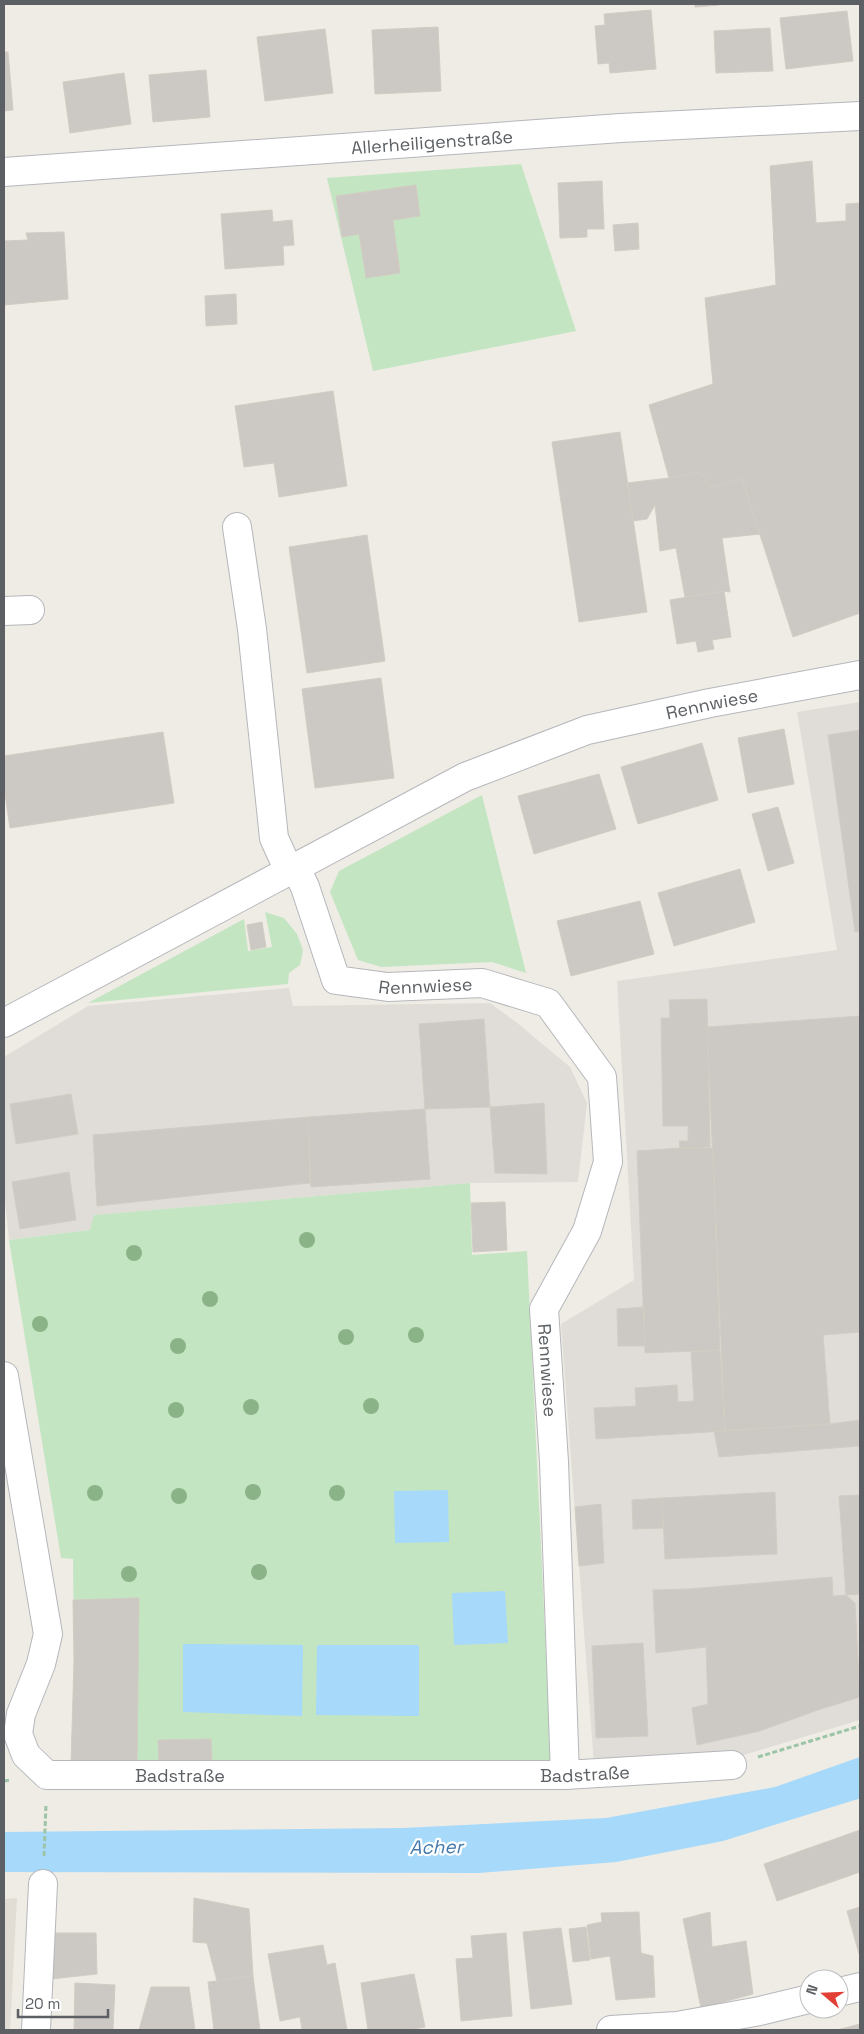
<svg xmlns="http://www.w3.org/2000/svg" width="864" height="2034" viewBox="0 0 864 2034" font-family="'Space Grotesk',sans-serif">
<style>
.industrial{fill:#e0ddd8}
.education{fill:#e1ddd5}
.green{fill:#c3e5c2}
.water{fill:#a7d9fb}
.building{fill:#ccc8c4;stroke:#d2cdc3}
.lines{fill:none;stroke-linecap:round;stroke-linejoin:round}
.minor-casing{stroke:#b5b7bb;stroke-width:30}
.path{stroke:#9bc5a6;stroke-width:3;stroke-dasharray:5 2.5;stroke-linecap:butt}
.minor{stroke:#fff;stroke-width:28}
.tree{fill:#8ab487}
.labels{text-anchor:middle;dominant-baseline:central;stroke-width:4.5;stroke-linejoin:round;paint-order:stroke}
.street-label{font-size:18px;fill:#5c6064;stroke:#fff}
.water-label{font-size:19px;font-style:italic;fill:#447aad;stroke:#fff}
</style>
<rect width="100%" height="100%" fill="#eeece4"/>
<path class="industrial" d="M860 702V1720L737 1757 594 1765 561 1324 634 1280 617 981 837 950 797 712Z
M289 988 293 1006 490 1003 516 1022 570 1067 587 1103 578 1182 470 1183 95 1215 90 1230 9 1240 4 1190V1057L88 1006Z"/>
<path class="education" d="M17 1898 10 2030H4V1899Z"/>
<path class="green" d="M521 164 576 331 373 371 327 178Z
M482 795 526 973 492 962 381 967 358 960 330 892 339 871Z
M265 912 284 918 297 934 303 950 300 965 289 973 288 984 88 1003 244 919 248 951 272 947Z
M470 1183 472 1255 527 1251 551 1761 71 1764 74 1662 73 1559 61 1558 9 1240 90 1230 94 1215Z"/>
<path class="water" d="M448 1490 449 1542 395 1543 394 1491Z
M505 1591 508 1643 454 1645 452 1593Z
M183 1644 303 1645 302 1716 183 1712Z
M317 1645H419V1716L316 1715Z
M860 1757V1798L858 1799 723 1841 616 1862 479 1873 4 1872V1832L403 1828 606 1818 775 1787Z"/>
<path class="building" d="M695 4H719V5L695 7Z
M651 10 656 69 610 73 609 63 598 64 595 26 605 25 604 14Z
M847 11 853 61 786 69 780 18Z
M438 27 441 91 375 94 372 30Z
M770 28 773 71 716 73 714 31Z
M325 29 333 93 265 101 257 37Z
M4 52H8L13 110 4 111Z
M206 70 210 117 153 122 149 75Z
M124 73 131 124 70 133 63 82Z
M812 161 816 223 846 221V204L860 203V613L793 637 742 479 708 488 701 472 669 478 649 405 713 384 705 298 776 285 770 166Z
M602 181 604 229H587V237L560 238 558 183Z
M416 185 420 216 393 220 400 273 366 278 359 234 342 237 336 196Z
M272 210 273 222 292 220 294 245 283 246 284 265 225 269 221 214Z
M638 223 639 249 615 251 613 225Z
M64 232 68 299 4 305V241L28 240 26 233Z
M236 294 237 324 206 326 205 296Z
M333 391 347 486 279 497 274 463 244 467 235 406Z
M620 432 647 612 579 622 552 442Z
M701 472 708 488 742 479 760 534 722 538 730 592 724 591 685 597 676 548 660 551 655 505 647 519 633 521 627 483 669 478Z
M367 535 385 661 307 673 289 547Z
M724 591 731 637 712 640 714 649 698 652 696 641 677 644 670 600Z
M381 678 394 778 315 788 302 689Z
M784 729 794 784 748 793 738 738Z
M860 730V931L855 932 828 735Z
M163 732 174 803 10 828 4 787V756Z
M702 743 718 800 638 824 621 767Z
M599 774 616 829 534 854 518 796Z
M778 807 794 863 768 871 752 814Z
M740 869 755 922 674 946 658 893Z
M640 901 654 954 571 976 557 921Z
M262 922 266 947 251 950 247 925Z
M707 999 710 1147 680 1148 679 1141H688V1126H663L661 1018H670L669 1000Z
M860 1016V1332L823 1335 830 1424 725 1431 707 1027Z
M484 1019 490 1107 425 1109 419 1024Z
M71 1094 78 1134 16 1144 10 1104Z
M544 1103 547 1174 495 1173 490 1107Z
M425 1109 430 1179 311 1187 308 1117Z
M308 1117 310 1183 97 1206 93 1135Z
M680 1148H713L720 1350 645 1353 637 1151Z
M69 1172 76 1220 20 1229 12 1182Z
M505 1202 507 1250 473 1252 471 1203Z
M644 1307 645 1346H618L617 1309Z
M720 1350 725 1431 596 1439 594 1408 636 1406 635 1388 677 1385 678 1402 694 1401 691 1352Z
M860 1420V1446L719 1457 714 1431 830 1424Z
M775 1492 777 1554 665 1559 662 1498Z
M860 1495V1594L846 1595 839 1496Z
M662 1498 663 1528 633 1529 632 1500Z
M601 1504 604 1563 579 1566 575 1507Z
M832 1577 833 1596 846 1595 855 1603 860 1697 818 1710 760 1731 697 1745 692 1708 708 1704 706 1647 656 1653 653 1590 688 1589Z
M139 1598 137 1765 71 1764 74 1662 73 1600Z
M643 1643 648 1736 596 1738 592 1646Z
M211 1739 212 1762 159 1763 158 1740Z
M860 1830V1872L777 1901 764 1864Z
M194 1898 249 1909 253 1976 217 1981 207 1943 193 1942Z
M860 1907V1953L859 1954 847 1911Z
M639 1912 641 1953 653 1956 655 1997 616 2000 610 1956 591 1959 587 1925 602 1922 601 1913Z
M710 1912 712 1947 746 1941 753 1994 701 2008 683 1919Z
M586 1927 590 1960 573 1962 569 1929Z
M561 1928 572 2004 531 2009 523 1932Z
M51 1933H96L97 1974 51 1979Z
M506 1933 512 2016 461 2021 456 1959 473 1958 471 1936Z
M323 1945 327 1965 335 1963 347 2030H302L300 2017 280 2021 268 1954Z
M414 1974 425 2027 408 2030H368L361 1983Z
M253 1976 260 2030H214L208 1982Z
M75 1983 115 1985 113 2030H74Z
M151 1987H189L195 2030H139Z
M860 2024V2030H837Z"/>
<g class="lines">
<defs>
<g id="minor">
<path id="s1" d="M4 172 621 128 860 116"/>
<path d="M237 527 252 629 274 838 289 871"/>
<path d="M4 611 30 610"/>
<path id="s2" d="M296 868 305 887 336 980 388 987 482 983 548 1003 602 1077 608 1162 587 1231 544 1309 554 1462 565 1775"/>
<path id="s3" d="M4 1023 465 777 587 730 710 703 860 675"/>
<path id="s4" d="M4 1376 48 1634 41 1664 21 1714 18 1734 26 1755 47 1775H565L732 1765"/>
<path d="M839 1992 860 1987"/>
<path d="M36 2030 43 1884"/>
<path d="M611 2030 677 2026 760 2011 809 1999"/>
</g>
</defs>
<use href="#minor" class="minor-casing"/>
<path class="path" d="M758 1757 860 1726
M4 1781 11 1780
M44 1856 46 1804"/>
<use href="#minor" class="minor"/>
</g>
<g class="tree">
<circle cx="307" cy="1240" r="8"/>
<circle cx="134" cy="1253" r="8"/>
<circle cx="210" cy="1299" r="8"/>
<circle cx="40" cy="1324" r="8"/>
<circle cx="416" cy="1335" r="8"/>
<circle cx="346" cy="1337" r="8"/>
<circle cx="178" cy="1346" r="8"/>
<circle cx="371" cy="1406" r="8"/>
<circle cx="251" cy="1407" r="8"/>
<circle cx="176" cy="1410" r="8"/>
<circle cx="253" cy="1492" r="8"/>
<circle cx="95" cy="1493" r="8"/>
<circle cx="337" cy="1493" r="8"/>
<circle cx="179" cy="1496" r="8"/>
<circle cx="259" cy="1572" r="8"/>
<circle cx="129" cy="1574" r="8"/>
</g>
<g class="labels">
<g class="street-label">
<text stroke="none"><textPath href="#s1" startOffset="429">Allerheiligenstraße</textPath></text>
<text stroke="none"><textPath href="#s3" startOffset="781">Rennwiese</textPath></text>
<text stroke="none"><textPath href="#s2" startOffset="209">Rennwiese</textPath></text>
<text stroke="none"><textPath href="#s2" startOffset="734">Rennwiese</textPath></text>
<text stroke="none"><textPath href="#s4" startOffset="956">Badstraße</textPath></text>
<text stroke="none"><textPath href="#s4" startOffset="551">Badstraße</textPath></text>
</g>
<g class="water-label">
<text transform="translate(436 1847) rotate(-1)">Acher</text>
</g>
</g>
<rect width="864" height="2034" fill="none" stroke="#5c6064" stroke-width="10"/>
<g transform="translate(824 1994) rotate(289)"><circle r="24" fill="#ffffff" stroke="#bebfc1"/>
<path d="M0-4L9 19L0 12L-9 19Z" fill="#e23f36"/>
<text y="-8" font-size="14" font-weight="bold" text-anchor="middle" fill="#5c6064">N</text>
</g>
<path d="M18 2009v8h90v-8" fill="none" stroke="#5c6064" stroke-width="2.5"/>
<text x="25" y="2009" font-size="15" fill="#5c6064" stroke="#ffffff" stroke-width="4" paint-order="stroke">20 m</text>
</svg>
